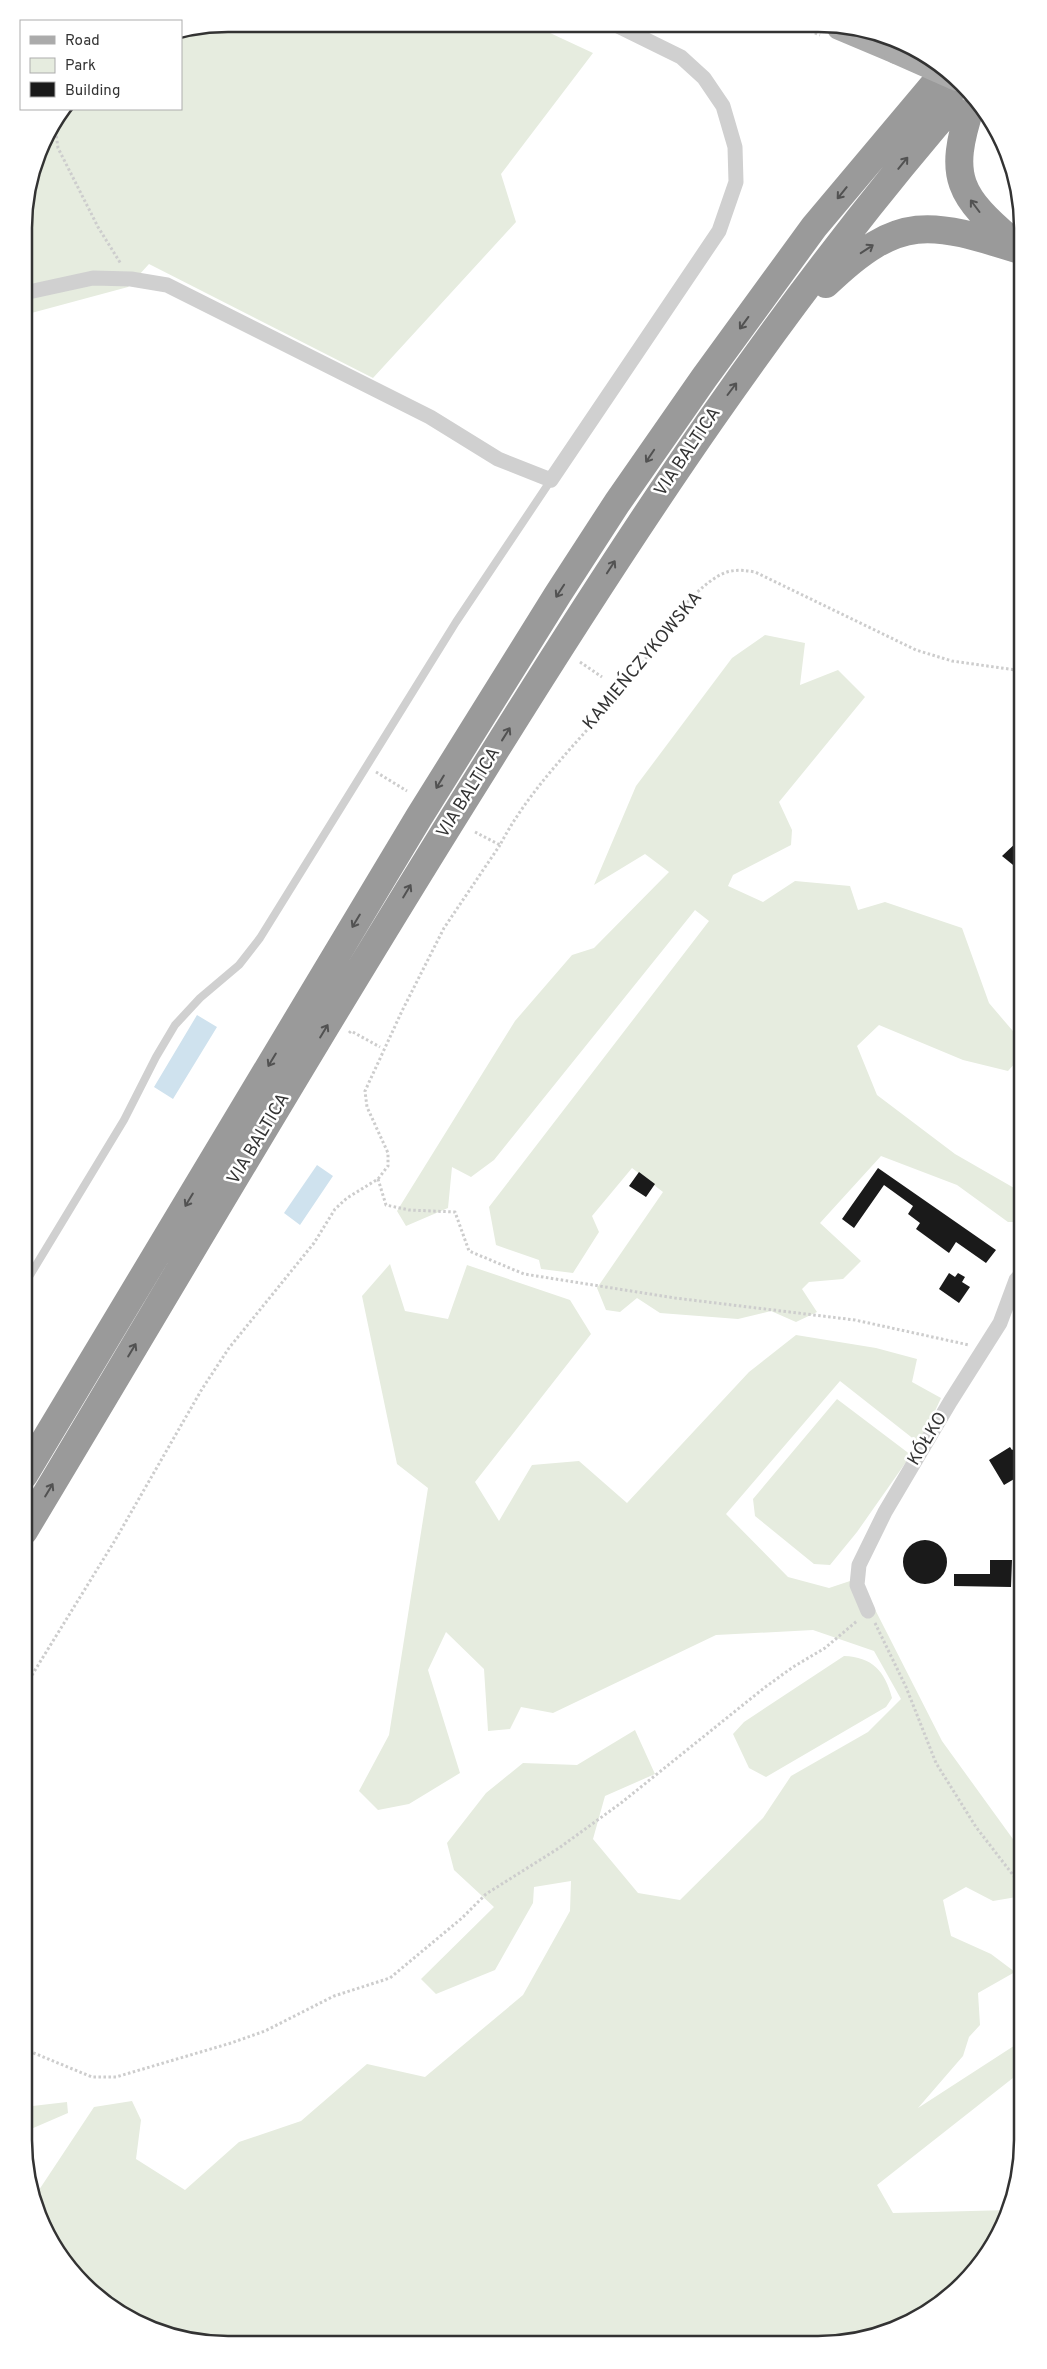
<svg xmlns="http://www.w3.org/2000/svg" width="1047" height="2369" viewBox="0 0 1047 2369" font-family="Overpass,sans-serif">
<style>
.green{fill:#e6ecdf}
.water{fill:#cfe2ee}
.building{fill:#1a1a1a}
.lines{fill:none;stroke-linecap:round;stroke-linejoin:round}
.path{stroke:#cdcdcd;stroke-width:3;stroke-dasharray:2.5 2.5;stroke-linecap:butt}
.service{stroke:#d0d0d0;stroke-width:8}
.minor{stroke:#d0d0d0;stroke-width:15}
.primary{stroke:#ababab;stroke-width:24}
.motorway{stroke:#9a9a9a;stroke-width:28}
.path-bridge{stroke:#cdcdcd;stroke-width:3;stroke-dasharray:2.5 2.5;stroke-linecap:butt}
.primary-bridge{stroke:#ababab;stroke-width:24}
.oneway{stroke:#525252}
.labels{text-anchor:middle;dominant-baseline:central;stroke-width:5;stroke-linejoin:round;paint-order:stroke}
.street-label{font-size:18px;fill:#333;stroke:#fff}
.rim{fill:none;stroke:#333;stroke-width:2.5}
</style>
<rect width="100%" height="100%" fill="#fff"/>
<path class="green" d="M229 24 535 26 593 53 501 174 516 222 373 378 149 264 128 287 24 315V215L45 138 67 109H181V33Z
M765 635 805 643 800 685 838 670 865 697 779 802 792 830 791 845 733 875 728 886 763 902 795 881 850 886 858 910 885 902 962 928 989 1003 1023 1043V1054L1008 1071 963 1060 879 1025 857 1046 877 1095 955 1154 1023 1193V1222H1008L957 1185 881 1156 820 1223 861 1261 843 1279 809 1282 802 1289 817 1312 796 1322 771 1311 738 1319 660 1313 637 1298 620 1312 606 1310 597 1288 663 1192 632 1168 592 1216 599 1232 573 1273 541 1269 539 1260 496 1245 489 1207 709 921 695 910 494 1160 471 1177 452 1167 448 1208 406 1226 397 1211 515 1021 572 955 594 948 669 872 645 854 594 885 636 786 732 658Z
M390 1264 405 1311 448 1319 467 1265 570 1300 591 1334 475 1482 499 1521 532 1465 579 1461 627 1503 749 1372 796 1335 876 1348 917 1359 912 1382 941 1398 920 1444 840 1381 726 1514 788 1577 829 1588 859 1578 942 1741 1023 1853V1896L993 1901 966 1887 943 1900 951 1936 991 1954 1015 1972 978 1993 980 2025 969 2037 963 2056 918 2108 1023 2040V2070L877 2185 893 2213 1010 2210C1006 2226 993 2247 979 2256V2265L973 2275 932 2311 871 2338 818 2345 189 2341 138 2324 93 2294 58 2254 33 2199 94 2107 132 2101 141 2120 136 2159 185 2190 239 2142 301 2121 367 2064 425 2077 523 1995 570 1911 571 1881 534 1887 533 1903 495 1970 436 1994 421 1979 494 1907 454 1870 447 1843 486 1793 523 1763 577 1765 635 1730 655 1774 605 1796 593 1839 638 1893 680 1900 763 1818 791 1776 868 1732 901 1699 874 1651 813 1630 716 1635 553 1713 521 1707 510 1729 488 1731 484 1669 446 1632 428 1670 460 1773 409 1804 378 1810 359 1791 389 1735 428 1488 397 1464 362 1296Z
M837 1399 911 1455 857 1532 830 1565 814 1564 755 1516 753 1499Z
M844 1656C872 1657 885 1671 892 1698L886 1707 766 1777 749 1768 733 1734 744 1722Z
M67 2102 68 2113 24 2132V2107Z"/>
<path class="water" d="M197 1015 217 1027 173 1099 154 1087Z
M317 1165 333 1176 300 1225 284 1213Z"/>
<path class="building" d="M1020 839 1023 842V873L1002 856Z
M878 1168 996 1250 986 1263 956 1242 949 1253 916 1229 920 1223 908 1214 913 1206 884 1185 854 1228 842 1219Z
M639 1172 655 1184 646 1197 629 1186Z
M949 1273 955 1277 958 1273 965 1277 962 1282 970 1287 959 1303 939 1289Z
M1023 1443V1477L1021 1475 1004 1485 989 1460 1010 1447 1012 1450Z
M903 1562a22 22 0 1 1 44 0a22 22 0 1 1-44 0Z
M990 1560H1012L1011 1587 954 1586V1574H990Z"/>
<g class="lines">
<path class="path" d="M801 27 820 35
M55 126 58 148 98 227 121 264
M580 662 602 677
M376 772 407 791
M475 832 500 845C533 782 586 735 630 680 656 647 677 605 712 580 727 569 738 569 755 572L916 650 952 661 1023 671
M349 1033 351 1031 380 1047
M378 1179 386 1205 409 1210 455 1212 469 1251 524 1274 675 1298 855 1320 969 1345
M875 1623 906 1687 936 1763 976 1827 1023 1888
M24 1688 114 1542 202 1389 229 1348 314 1243 335 1209 347 1198 378 1179 388 1166V1153L367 1107 365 1091 402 1011 444 928 500 845
M24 2049 92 2077H116L231 2043 265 2031 334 1996 390 1978 462 1918 486 1894 559 1848 621 1803 764 1688 793 1667 825 1648 857 1621"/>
<path class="service" d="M24 1285 124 1120 156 1057 175 1025 200 998 239 965 260 938 456 622 551 480"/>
<path class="minor" d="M24 293 93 278 131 279 167 285 430 417 498 459 551 480 719 231 736 182 735 147 723 106 704 78 681 57 618 26
M868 1611 857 1585 859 1565 885 1512 950 1402 1000 1323 1016 1280 1023 1272"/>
<path class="primary" d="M839 28 896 52"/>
<path class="motorway" d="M974 100 971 106C947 178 959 196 1014 243
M826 284C901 212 930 222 1023 251
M24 1475 419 817 558 594 617 503 704 378 814 227 946 70
M24 1531C177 1276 327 1019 485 767 631 532 783 299 966 90"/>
<path class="path-bridge" d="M963 98 978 105"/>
<path class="primary-bridge" d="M896 52 957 79"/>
</g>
<defs><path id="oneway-shaft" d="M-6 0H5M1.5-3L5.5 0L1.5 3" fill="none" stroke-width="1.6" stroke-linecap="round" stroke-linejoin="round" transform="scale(1.25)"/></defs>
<g class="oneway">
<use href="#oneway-shaft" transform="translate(903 163) rotate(-51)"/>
<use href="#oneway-shaft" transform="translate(842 193) rotate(129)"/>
<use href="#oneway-shaft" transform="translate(975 206) rotate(-127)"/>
<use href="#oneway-shaft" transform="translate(867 249) rotate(-33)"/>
<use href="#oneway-shaft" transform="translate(744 323) rotate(126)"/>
<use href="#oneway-shaft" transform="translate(732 389) rotate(-53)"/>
<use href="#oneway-shaft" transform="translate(650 456) rotate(124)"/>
<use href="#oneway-shaft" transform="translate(611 567) rotate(-57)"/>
<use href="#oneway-shaft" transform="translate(560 591) rotate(123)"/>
<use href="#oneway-shaft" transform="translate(506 734) rotate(-58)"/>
<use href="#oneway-shaft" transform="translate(440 782) rotate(121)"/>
<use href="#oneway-shaft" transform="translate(407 891) rotate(-59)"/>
<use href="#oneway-shaft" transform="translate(356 921) rotate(121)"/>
<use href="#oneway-shaft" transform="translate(324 1031) rotate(-59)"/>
<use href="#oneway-shaft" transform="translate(272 1060) rotate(121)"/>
<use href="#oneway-shaft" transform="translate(189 1200) rotate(121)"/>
<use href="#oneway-shaft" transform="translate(132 1350) rotate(-59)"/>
<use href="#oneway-shaft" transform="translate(49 1490) rotate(-59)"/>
</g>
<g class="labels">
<g class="street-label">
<text transform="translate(688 452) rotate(-56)">VIA BALTICA</text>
<text transform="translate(643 661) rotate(-50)">KAMIEŃCZYKOWSKA</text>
<text transform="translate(469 793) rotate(-58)">VIA BALTICA</text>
<text transform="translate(259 1139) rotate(-59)">VIA BALTICA</text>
<text transform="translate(928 1439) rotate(-59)">KÓŁKO</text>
</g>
</g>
<path d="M0 0H1047V2369H0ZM228 32H818A196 196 0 0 1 1014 228V2140A196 196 0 0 1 818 2336H228A196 196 0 0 1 32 2140V228A196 196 0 0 1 228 32Z" fill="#fff" fill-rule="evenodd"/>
<path class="rim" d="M228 32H818A196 196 0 0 1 1014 228V2140A196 196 0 0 1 818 2336H228A196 196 0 0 1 32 2140V228A196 196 0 0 1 228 32Z"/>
<rect x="20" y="20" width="162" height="90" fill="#ffffff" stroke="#adadad"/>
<rect x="30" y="36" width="25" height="8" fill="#ababab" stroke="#adadad"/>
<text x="65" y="45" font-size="15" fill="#333333">Road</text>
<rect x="30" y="58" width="25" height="15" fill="#e6ecdf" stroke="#adadad"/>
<text x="65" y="70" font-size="15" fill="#333333">Park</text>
<rect x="30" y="82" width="25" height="15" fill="#1a1a1a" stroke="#adadad"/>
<text x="65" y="95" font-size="15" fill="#333333">Building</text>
</svg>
